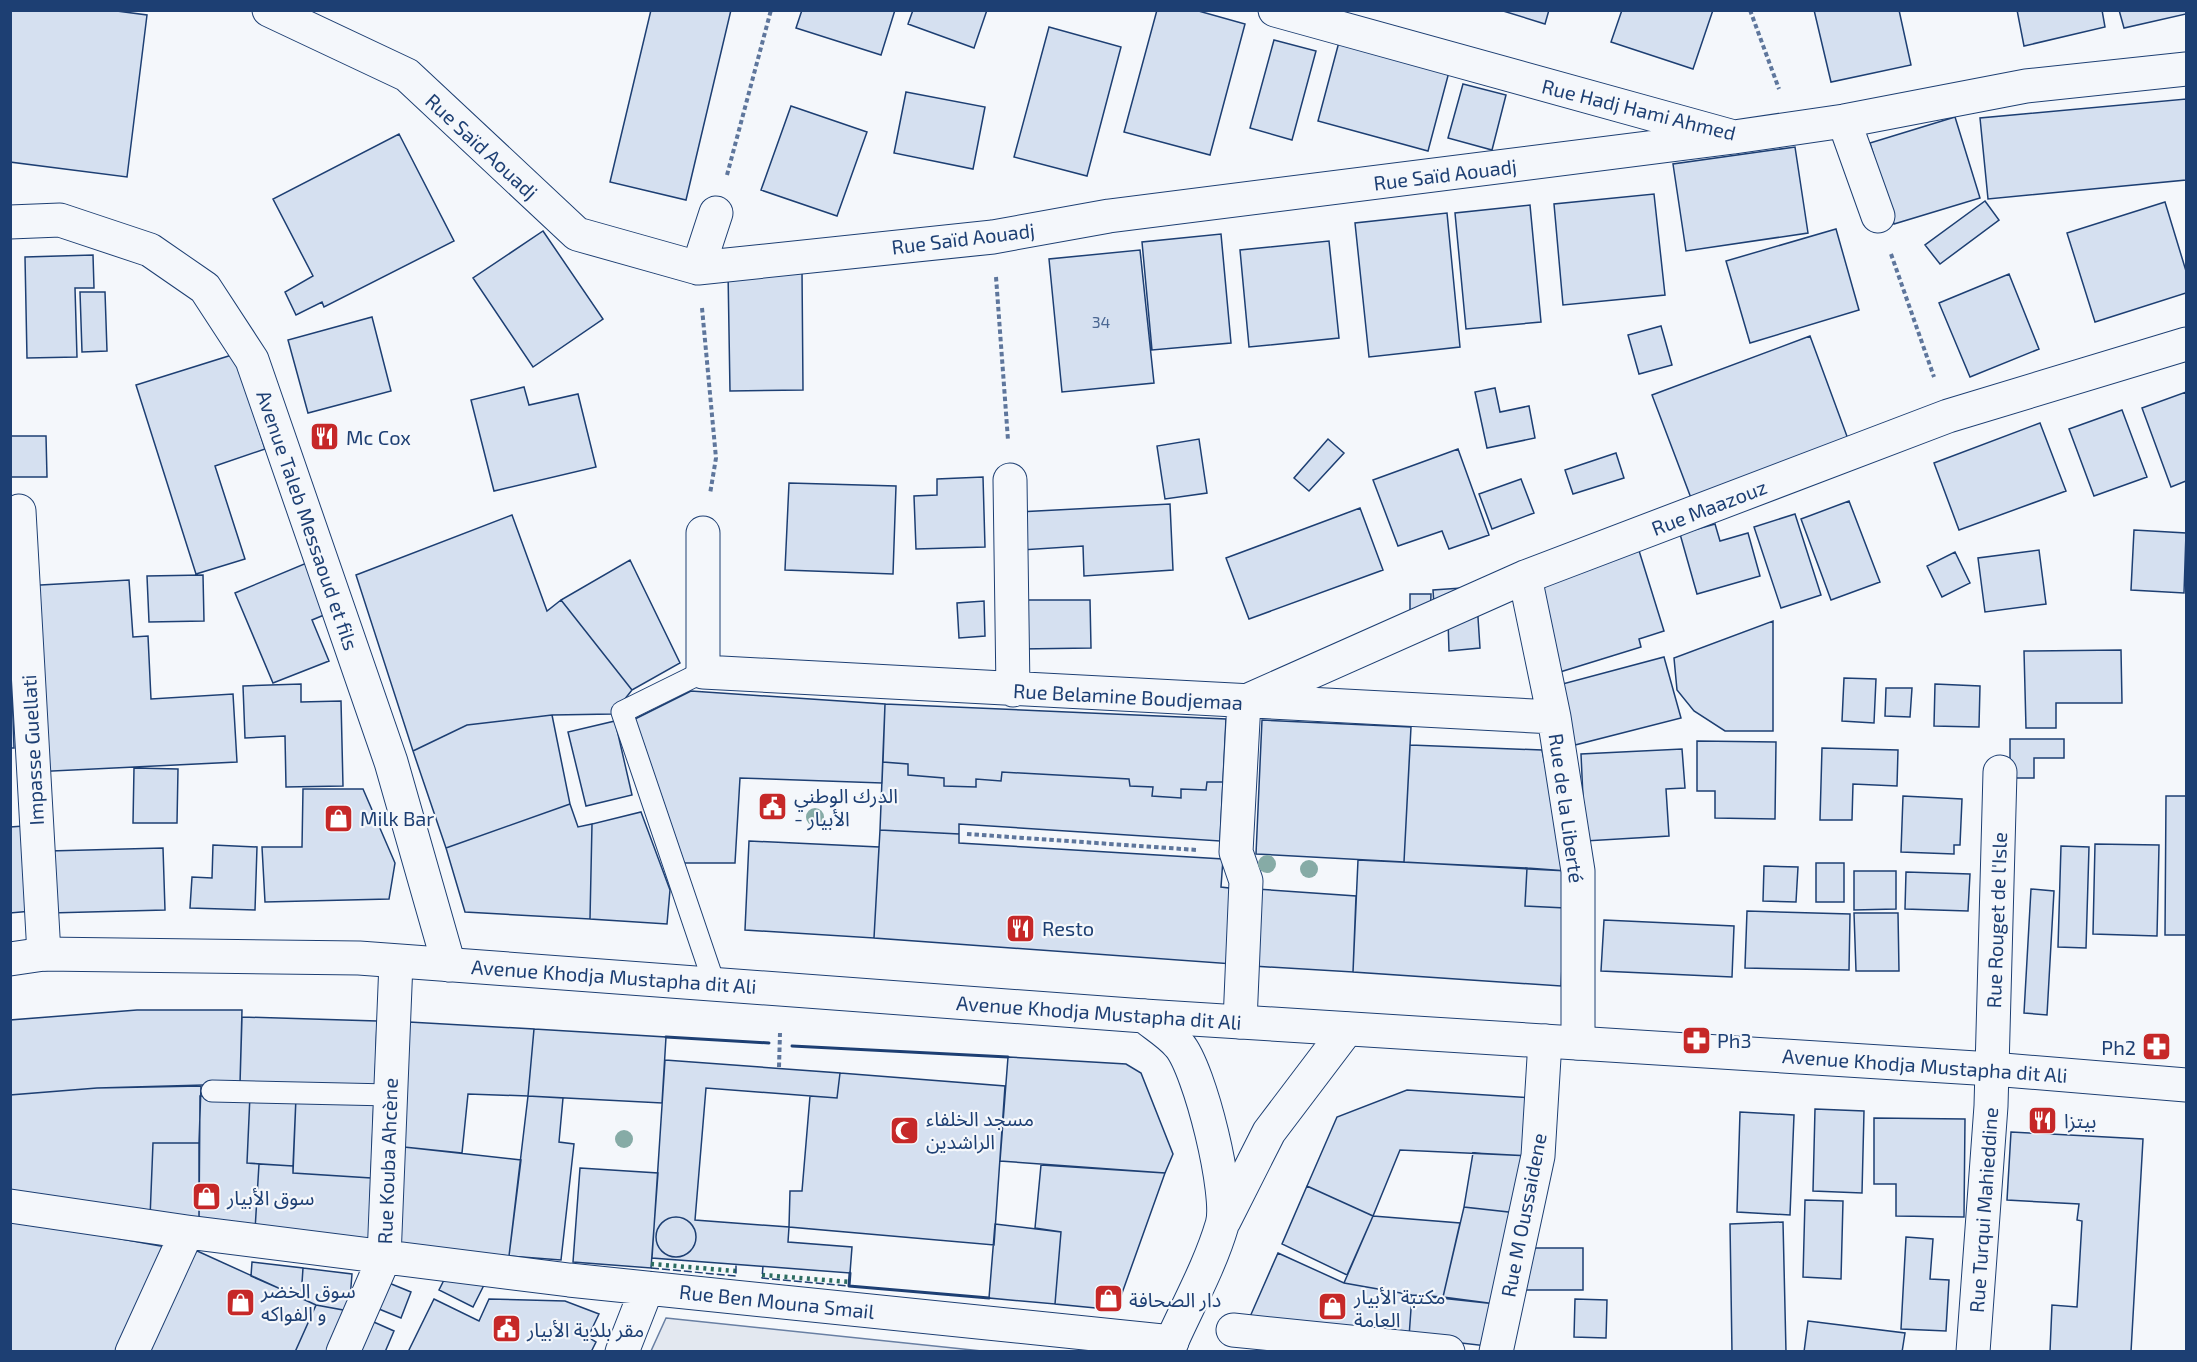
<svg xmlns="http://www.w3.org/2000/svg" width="2197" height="1362" viewBox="0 0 2197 1362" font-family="'Exo 2','Noto Sans Arabic',sans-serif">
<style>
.parking{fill:#e3e8f0;stroke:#687fa3;stroke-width:1.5}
.building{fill:#d5e0f0;stroke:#1d3f73;stroke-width:1.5}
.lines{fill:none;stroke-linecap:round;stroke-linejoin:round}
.lane-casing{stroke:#1d3f73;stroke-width:23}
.street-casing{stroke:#1d3f73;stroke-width:35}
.secondary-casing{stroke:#1d3f73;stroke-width:35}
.primary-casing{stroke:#1d3f73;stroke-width:35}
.path{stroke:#5e769c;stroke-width:4;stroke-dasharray:4.5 3;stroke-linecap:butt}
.lane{stroke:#f4f7fb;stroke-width:21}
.street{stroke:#f4f7fb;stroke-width:33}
.secondary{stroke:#f4f7fb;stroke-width:33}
.primary{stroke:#f4f7fb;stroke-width:33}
.hedge{stroke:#2c6c60;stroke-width:4.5;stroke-dasharray:3 4.5;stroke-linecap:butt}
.fence{stroke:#1d3f73;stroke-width:1.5;stroke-dasharray:8 3;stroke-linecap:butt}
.wall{stroke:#1d3f73;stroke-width:3}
.tree{fill:#86aba6}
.labels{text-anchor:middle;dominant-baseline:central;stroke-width:4.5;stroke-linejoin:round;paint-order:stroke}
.number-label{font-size:16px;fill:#4b6792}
.street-label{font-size:20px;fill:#1d3f73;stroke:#f4f7fb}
.poi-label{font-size:20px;fill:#1d3f73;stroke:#f4f7fb;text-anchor:start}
</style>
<rect width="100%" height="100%" fill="#f4f7fb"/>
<path class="parking" d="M666 1318 982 1351H651Z"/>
<path class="building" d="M10 10H109L147 15 127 177 10 162Z
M651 10H731L686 200 610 182Z
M802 10H895L881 55 796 28Z
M913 10H987L974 48 908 24Z
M1157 10H1195L1245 24 1210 155 1124 132Z
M1500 10H1549L1545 24Z
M1622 10H1713L1693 69 1611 42Z
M1814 10H1899L1911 65 1831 82Z
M2017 10H2102L2105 27 2024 46Z
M2119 10H2186V14L2124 28Z
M1049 27 1121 47 1087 176 1014 157Z
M1274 40 1316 51 1292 140 1250 128Z
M1339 42 1449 72 1428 151 1318 121Z
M1463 84 1506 95 1492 150 1448 138Z
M906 92 985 107 973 169 894 153Z
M2186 99V180L1988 199 1980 118Z
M791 106 867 132 837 216 761 190Z
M1955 117 1980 198 1894 224 1870 143Z
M399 134 454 241 324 307 322 302 296 315 285 292 313 276 273 199Z
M1795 147 1808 233 1686 251 1673 164Z
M1654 194 1665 295 1563 305 1554 204Z
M1985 201 1999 220 1940 264 1925 245Z
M2165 202 2186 271V293L2095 322 2067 233Z
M1530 205 1541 322 1466 329 1455 213Z
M1447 213 1460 347 1369 357 1355 223Z
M1836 229 1859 310 1750 343 1726 261Z
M543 231 603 319 533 367 473 278Z
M1221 234 1231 343 1152 350 1142 242Z
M1329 241 1339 338 1249 347 1240 250Z
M1140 250 1154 383 1062 392 1049 259Z
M93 255 94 288H75L77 357 27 358 25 257Z
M802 270 803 390 730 391 728 271Z
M2009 274 2039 349 1970 377 1939 303Z
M80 292H105L107 351 82 352Z
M372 317 391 391 308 413 288 340Z
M1661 326 1672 365 1639 374 1628 335Z
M1810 336 1848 439 1691 498 1652 395Z
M235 354 265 449 215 466 245 559 196 574 136 385Z
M524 387 529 405 578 394 596 467 494 491 471 400Z
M1495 388 1500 412 1529 406 1535 438 1487 448 1475 392Z
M2186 392V481L2171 487 2142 408Z
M2122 410 2147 477 2094 496 2069 429Z
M2040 423 2066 491 1959 530 1934 463Z
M10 436H46L47 477H10Z
M1199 439 1207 493 1165 499 1157 446Z
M1328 439 1344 453 1309 491 1294 478Z
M1458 449 1489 535 1449 549 1442 531 1398 546 1373 480Z
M1616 453 1624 478 1573 494 1565 470Z
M983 477 985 547 916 549 914 496 937 495V479Z
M1521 479 1534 513 1492 529 1479 494Z
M789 483 896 486 893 574 785 570Z
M1849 501 1880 582 1831 600 1801 519Z
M1170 504 1173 570 1084 576 1083 546 1021 550 1018 512Z
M1360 508 1383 570 1249 619 1226 558Z
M1795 514 1821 595 1781 608 1754 527Z
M512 515 547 611 561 600 632 690 613 714 552 715 467 725 413 751 356 575Z
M1715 524 1720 541 1748 533 1760 576 1697 594 1680 534Z
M2134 530 2186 533 2184 593 2131 590Z
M1636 541 1664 631 1639 639 1641 647 1560 672 1534 586Z
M2039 550 2046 604 1985 612 1978 558Z
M333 552 353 603 312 620 329 661 273 683 235 593Z
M1955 552 1970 583 1942 597 1927 566Z
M630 560 680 663 632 690 561 600Z
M203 575 204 621 149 622 147 576Z
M129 580 133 637 148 636 151 699 233 694 237 762 32 772 23 586Z
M1476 587 1480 648 1449 651 1448 620 1435 621 1433 590Z
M1410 594H1431L1430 621H1410Z
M1020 600H1090L1091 648 1020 649Z
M984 601 985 636 959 638 957 603Z
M1773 621V731H1725L1694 711 1677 690 1674 658Z
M2121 650 2122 703H2056V728H2026L2024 651Z
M1664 657 1681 718 1571 746 1555 686Z
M1844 678 1876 679 1874 723 1842 721Z
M301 684V702L341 701 343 786 286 787 285 736 245 738 243 686Z
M1935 684 1980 686 1979 727 1934 726Z
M1886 688H1912L1910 717 1885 716Z
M10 690H12L14 748H10Z
M691 691 885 704 882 783 740 778 735 863H684L635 719Z
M885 704 1226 719 1223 782H1207L1206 790 1181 789V798L1152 796 1153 787 1130 786 1129 779 1002 772 1001 781 976 779V787L944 786V778L908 775V764L883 762Z
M885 704 1226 719 1220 841 959 824V834L880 830Z
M552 715 570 804 446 848 413 751 467 725Z
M1262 720 1411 727 1404 862 1256 854Z
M615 721 632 795 586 806 568 732Z
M2010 739H2064V758H2034V778H2010Z
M1697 741 1776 742 1775 819 1715 818V791H1697Z
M1410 745 1542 750 1567 871 1404 862Z
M1822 748 1898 750 1897 786 1853 784 1852 820H1820Z
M1682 749 1685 788 1666 789 1669 836 1585 841 1581 754Z
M134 768 178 769 177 823H133Z
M303 789H363L395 863 389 899 265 902 262 847H302Z
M1903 796 1962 799 1960 845H1954V854L1901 852Z
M2166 796H2186V935H2165Z
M570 804 578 827 592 824 590 919 465 912 446 848Z
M641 812 670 890 667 924 590 919 592 824Z
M24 826 32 911 10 913V827Z
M880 830 959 834V843L1223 859 1221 887 1237 889 1233 964 874 938Z
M749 841 879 847 874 938 745 930Z
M2095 844 2159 845 2157 936 2093 934Z
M213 845 257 847 255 910 190 908 192 877 212 878Z
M2061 846 2089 847 2086 948 2058 947Z
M163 848 165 910 50 913 49 851Z
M1358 860 1527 868 1525 906 1565 908 1561 986 1353 972Z
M1816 863H1844V902H1816Z
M1764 866 1798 867 1796 902 1763 901Z
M1527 868 1567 871 1565 908 1525 906Z
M1854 871H1896V909L1854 910Z
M1906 872 1970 874 1968 911 1905 909Z
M1256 889 1356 896 1353 972 1253 966Z
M2031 889 2054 891 2047 1015 2024 1013Z
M1747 911 1850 914 1849 970 1745 968Z
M1854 913H1898L1899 971H1856Z
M1604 920 1734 926 1732 977 1601 971Z
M137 1010H242L240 1084 97 1088 10 1095V1020Z
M242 1017 377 1021 375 1087 240 1084Z
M409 1022 534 1029 528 1096 468 1094 462 1153 404 1147Z
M534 1029 666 1037 662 1103 528 1096Z
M1008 1057 1126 1064 1141 1073 1173 1154 1165 1173 1000 1161Z
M665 1060 840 1073 837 1098 706 1088 695 1220 789 1227 788 1242 852 1247 850 1273 652 1258Z
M840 1073 1005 1086 994 1245 789 1227 790 1191H802L810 1096 837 1098Z
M201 1086 199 1143H153L150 1218 10 1197V1095L97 1088Z
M1407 1090 1533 1098 1530 1156 1400 1150 1373 1216 1307 1186 1337 1117Z
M250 1095 296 1097 293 1166 247 1163Z
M250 1095 247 1163 259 1164 255 1230 199 1223 200 1096Z
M528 1096 563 1098 559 1142 574 1144 561 1260 509 1256Z
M296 1097 374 1100 371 1178 293 1173Z
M1815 1109 1864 1111 1862 1193 1813 1191Z
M1740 1112 1794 1115 1790 1215 1737 1212Z
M1874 1118 1965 1119 1964 1217 1896 1216V1184H1874Z
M2011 1132 2143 1139 2131 1352H2050L2052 1305 2077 1307 2082 1221 2077 1220 2079 1204 2007 1200Z
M153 1143H199V1223L150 1218Z
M404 1147 521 1160 509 1256 399 1246Z
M1473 1153 1530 1156 1517 1213 1464 1207Z
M259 1164 293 1166V1173L371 1178 369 1242 255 1230Z
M1041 1165 1165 1173 1116 1310 1055 1304 1061 1232 1035 1228Z
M580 1168 658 1173 651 1268 573 1262Z
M1307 1186 1373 1216 1347 1275 1282 1244Z
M1805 1200 1843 1201 1841 1279 1803 1277Z
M1464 1207 1517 1213 1496 1304 1443 1297Z
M1373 1216 1460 1223 1443 1297 1412 1295 1344 1283Z
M656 1237a20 20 0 1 1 40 0a20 20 0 1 1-40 0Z
M10 1219 166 1247 119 1352H10Z
M1783 1222 1786 1352H1732L1730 1224Z
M995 1224 1061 1232 1055 1304 989 1298Z
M1906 1237 1933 1239 1930 1279 1949 1280 1946 1331 1901 1329Z
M1522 1248H1583V1290H1522Z
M195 1250 316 1305 295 1352H149Z
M1278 1253 1344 1283 1412 1295 1409 1337 1249 1319Z
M252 1262 303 1268 301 1298 251 1276Z
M303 1268 352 1274 349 1311 316 1305 301 1298Z
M446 1276 484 1285 473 1307 439 1290Z
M389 1283 411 1292 401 1318 379 1309Z
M1412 1295 1496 1304 1487 1346 1409 1337Z
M434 1299 479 1321 489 1299 565 1301 599 1314 588 1337 596 1342 591 1352H408Z
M1575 1299 1607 1300 1606 1338 1574 1337Z
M316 1305 349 1311 329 1352H295Z
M367 1319 394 1331 385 1352H353Z
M1808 1321 1905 1333 1902 1352H1804Z"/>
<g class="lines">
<defs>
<path id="lane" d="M703 672 622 712 714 983
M212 1091 390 1095"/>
<path id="street" d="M269 10 407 75 577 234 698 268 993 237 1109 216 1734 137
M1275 10 1734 137 1844 121 2026 86 2186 69
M1844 121 1878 216
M698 268 716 213
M1010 480 1013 690
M19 511 44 954
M703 533V672L1554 717
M1525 577 1554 717 1578 871V1043
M1240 1022 1246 881 1236 852 1244 702 1525 577 1948 416 2186 344
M10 1206 187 1232 569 1280 1172 1342
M1233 1330 1448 1352
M132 1352 187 1232
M343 1352 384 1258 396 962
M622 1352 647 1288
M1496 1352 1538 1156 1545 1041
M1973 1352 1991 1106 2000 772"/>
<path id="secondary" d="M10 222 60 220 150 250 205 288 252 360 391 762 449 965
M1144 1016 1992 1069 2186 1085"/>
<path id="primary" d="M10 959 44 954 359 958 1144 1016C1155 1025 1170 1034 1179 1045 1200 1069 1231 1196 1222 1225 1209 1269 1185 1310 1167 1352
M1224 1221 1269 1132 1347 1029"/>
</defs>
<use href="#lane" class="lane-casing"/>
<use href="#street" class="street-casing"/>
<use href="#secondary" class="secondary-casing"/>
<use href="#primary" class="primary-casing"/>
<path class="path" d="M1750 10 1779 89
M727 175 771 10
M1891 254 1934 377
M996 277 1008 440
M702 308 716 458 710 494
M967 834 1197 850
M779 1067 780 1033"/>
<use href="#lane" class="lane"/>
<use href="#street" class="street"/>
<use href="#secondary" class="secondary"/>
<use href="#primary" class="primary"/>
<path class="hedge" d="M651 1264 736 1271
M762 1275 850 1282"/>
<path class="fence" d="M763 1266 762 1278 849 1286
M651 1268 736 1276V1265"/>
<path class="wall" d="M666 1037 769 1043
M792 1046 1008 1057
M850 1273 849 1286 989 1298"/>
</g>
<g class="tree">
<circle cx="815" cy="817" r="9"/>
<circle cx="1267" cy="864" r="9"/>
<circle cx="1309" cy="869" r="9"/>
<circle cx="624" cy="1139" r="9"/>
</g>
<defs>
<symbol id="restaurant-square" viewBox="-11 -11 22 22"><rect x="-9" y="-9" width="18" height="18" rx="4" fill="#c62828" stroke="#f4f7fb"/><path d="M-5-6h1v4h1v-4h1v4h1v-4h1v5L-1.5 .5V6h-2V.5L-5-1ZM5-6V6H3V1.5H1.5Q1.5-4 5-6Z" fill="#fff"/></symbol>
<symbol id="civic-square" viewBox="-11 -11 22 22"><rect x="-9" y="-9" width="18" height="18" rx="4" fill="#c62828" stroke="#f4f7fb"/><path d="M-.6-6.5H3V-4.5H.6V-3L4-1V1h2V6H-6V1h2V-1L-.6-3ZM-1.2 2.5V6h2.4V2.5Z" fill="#fff"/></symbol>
<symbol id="shop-square" viewBox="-11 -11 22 22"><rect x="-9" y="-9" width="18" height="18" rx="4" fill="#c62828" stroke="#f4f7fb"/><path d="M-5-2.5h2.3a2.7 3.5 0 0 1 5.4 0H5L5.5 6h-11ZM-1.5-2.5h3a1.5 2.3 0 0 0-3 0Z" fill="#fff"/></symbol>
<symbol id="pharmacy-square" viewBox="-11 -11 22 22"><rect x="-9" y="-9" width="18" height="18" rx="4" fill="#c62828" stroke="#f4f7fb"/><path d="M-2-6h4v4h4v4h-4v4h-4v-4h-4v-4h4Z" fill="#fff"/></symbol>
<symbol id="mosque-square" viewBox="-11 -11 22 22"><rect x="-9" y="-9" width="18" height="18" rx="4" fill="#c62828" stroke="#f4f7fb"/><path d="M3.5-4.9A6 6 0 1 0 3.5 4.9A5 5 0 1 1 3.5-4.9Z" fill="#fff"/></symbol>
</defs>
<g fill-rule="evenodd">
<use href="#restaurant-square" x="308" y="420" width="33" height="33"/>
<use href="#civic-square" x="756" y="790" width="33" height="33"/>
<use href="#shop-square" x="322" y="802" width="33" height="33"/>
<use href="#restaurant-square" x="1004" y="912" width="33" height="33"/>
<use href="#pharmacy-square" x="1680" y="1024" width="33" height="33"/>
<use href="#pharmacy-square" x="2140" y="1030" width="33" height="33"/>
<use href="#restaurant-square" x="2026" y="1104" width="33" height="33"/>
<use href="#mosque-square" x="888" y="1114" width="33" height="33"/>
<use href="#shop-square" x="190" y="1180" width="33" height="33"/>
<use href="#shop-square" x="1092" y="1282" width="33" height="33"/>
<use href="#shop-square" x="224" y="1286" width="33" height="33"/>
<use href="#shop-square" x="1316" y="1290" width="33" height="33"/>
<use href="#civic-square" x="490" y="1312" width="33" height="33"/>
</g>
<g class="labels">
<g class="number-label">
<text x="1101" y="321">34</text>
</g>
<g class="street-label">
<text transform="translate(1639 109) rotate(14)">Rue Hadj Hami Ahmed</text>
<text transform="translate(482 146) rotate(43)">Rue Saïd Aouadj</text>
<text transform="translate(1445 174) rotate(-7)">Rue Saïd Aouadj</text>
<text transform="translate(963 238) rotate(-7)">Rue Saïd Aouadj</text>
<text transform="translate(1709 507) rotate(-21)">Rue Maazouz</text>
<text transform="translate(308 520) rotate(71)">Avenue Taleb Messaoud et fils</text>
<text transform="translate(1128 696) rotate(3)">Rue Belamine Boudjemaa</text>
<text transform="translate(32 750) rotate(-93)">Impasse Guellati</text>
<text transform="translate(1567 808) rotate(82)">Rue de la Liberté</text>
<text transform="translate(1996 920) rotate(-88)">Rue Rouget de l'Isle</text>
<text transform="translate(614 976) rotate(4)">Avenue Khodja Mustapha dit Ali</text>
<text transform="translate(1099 1012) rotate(4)">Avenue Khodja Mustapha dit Ali</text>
<text transform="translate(1925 1065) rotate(4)">Avenue Khodja Mustapha dit Ali</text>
<text transform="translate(387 1161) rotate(-88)">Rue Kouba Ahcène</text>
<text transform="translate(1983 1210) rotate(-86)">Rue Turqui Mahieddine</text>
<text transform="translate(1523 1215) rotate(-79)">Rue M Oussaidene</text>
<text transform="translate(777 1301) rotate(6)">Rue Ben Mouna Smail</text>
</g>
<g class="poi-label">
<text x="346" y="437">Mc Cox</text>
<text x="794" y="795">الدرك الوطني<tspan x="794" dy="23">- الأبيار</tspan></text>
<text x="360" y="818">Milk Bar</text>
<text x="1042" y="928">Resto</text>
<text x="1717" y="1040">Ph3</text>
<text x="2136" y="1047" text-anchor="end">Ph2</text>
<text x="926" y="1118">مسجد الخلفاء<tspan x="926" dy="23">الراشدين</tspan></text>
<text x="2064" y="1120">بيتزا</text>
<text x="227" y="1197">سوق الأبيار</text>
<text x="261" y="1290">سوق الخضر<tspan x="261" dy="23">و الفواكه</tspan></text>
<text x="1354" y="1296">مكتبة الأبيار<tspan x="1354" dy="23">العامة</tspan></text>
<text x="1129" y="1299">دار الصحافة</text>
<text x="527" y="1329">مقر بلدية الأبيار</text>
</g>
</g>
<rect width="2197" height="1362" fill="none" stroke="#1d3f73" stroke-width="24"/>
</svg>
